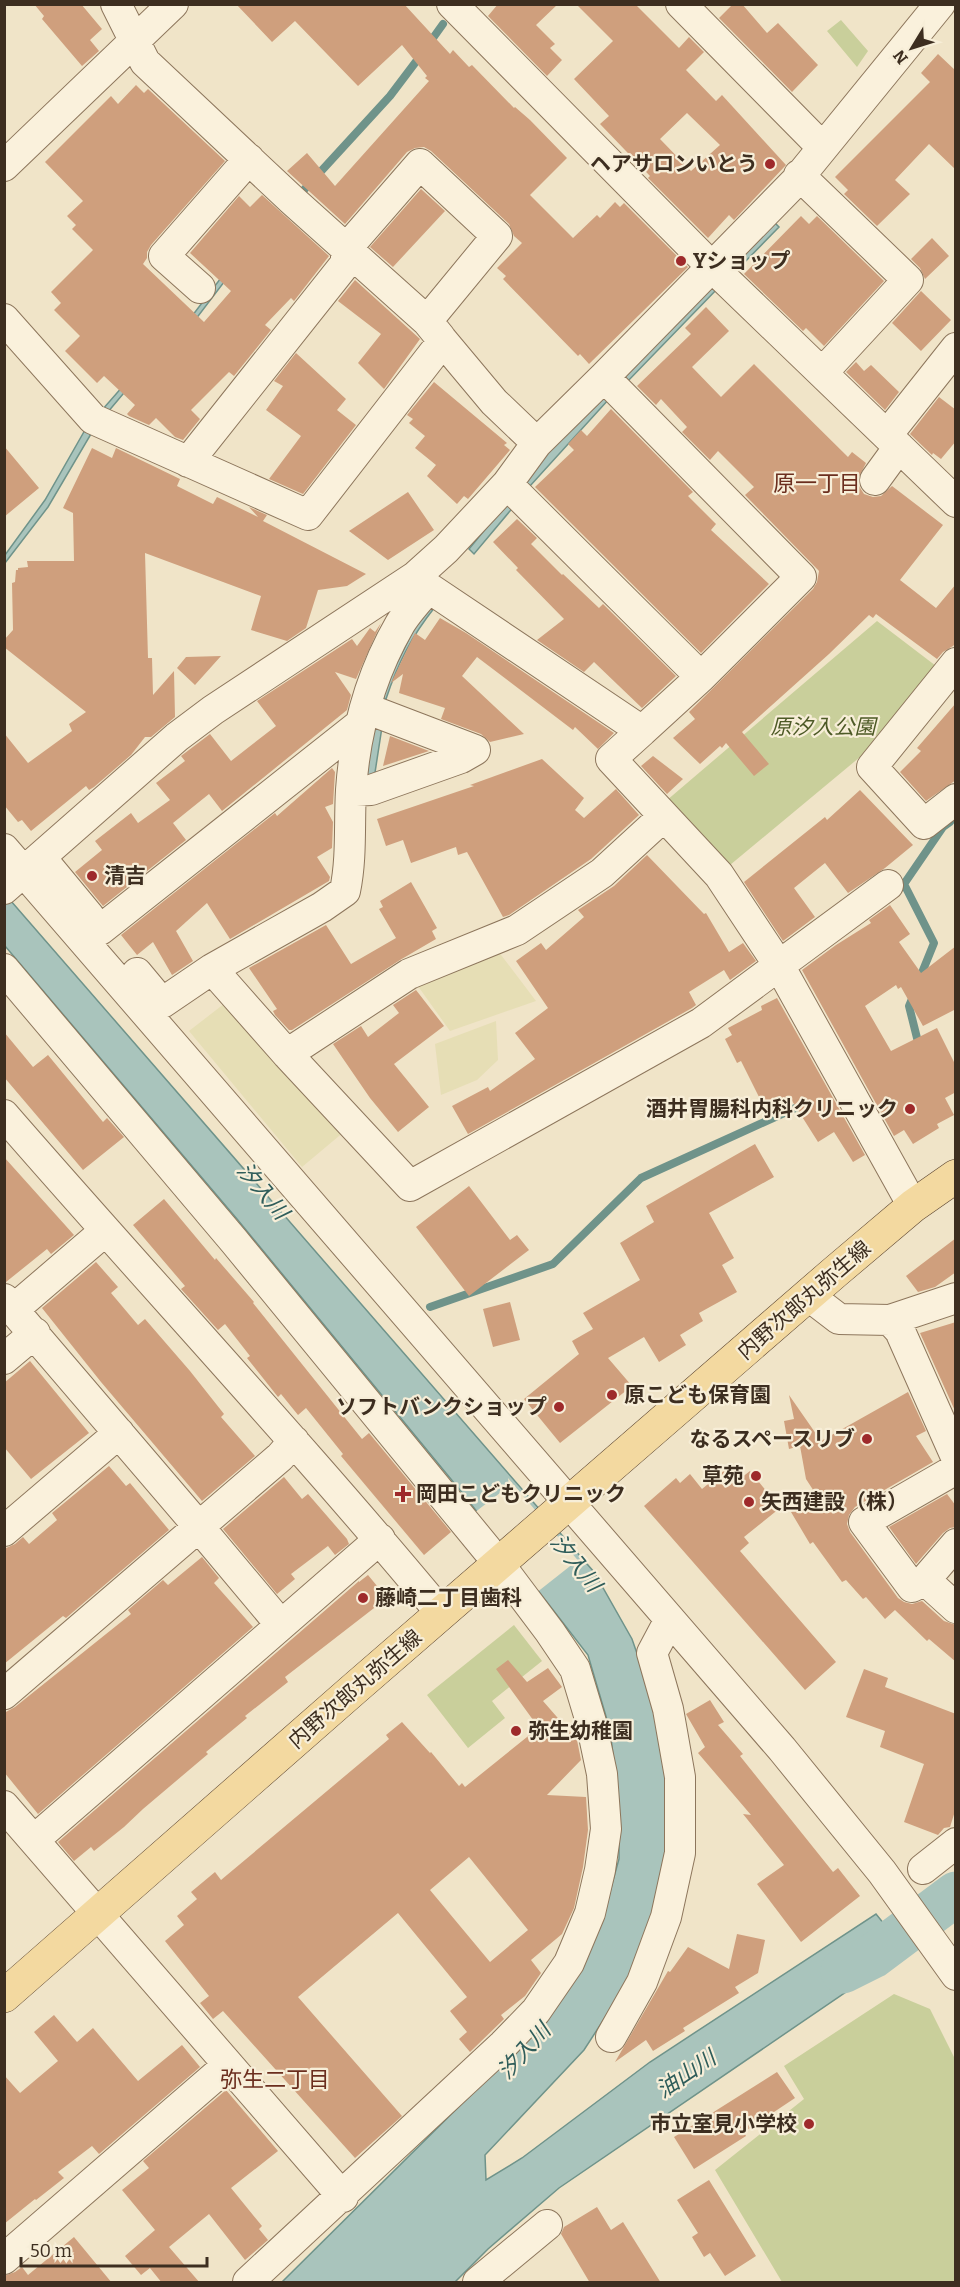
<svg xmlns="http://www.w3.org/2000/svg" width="960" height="2287" viewBox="0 0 960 2287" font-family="Bitter,'Noto Sans JP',serif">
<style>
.farmland{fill:#e6deb5}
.green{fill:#c9cf9b}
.water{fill:#a9c4bc;stroke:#6f938a;stroke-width:1.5}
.pier{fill:#f0e4c8}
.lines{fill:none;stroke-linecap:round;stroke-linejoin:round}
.stream{stroke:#6f938a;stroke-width:8}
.river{stroke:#a9c4bc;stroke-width:45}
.building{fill:#cf9f7d;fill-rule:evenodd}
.minor-casing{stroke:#8d765c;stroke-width:32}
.major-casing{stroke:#5b4430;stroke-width:34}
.minor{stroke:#faf1dc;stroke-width:30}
.major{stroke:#f3d9a0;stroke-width:33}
.poi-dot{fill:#9e2a2b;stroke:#f7eed8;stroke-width:2}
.labels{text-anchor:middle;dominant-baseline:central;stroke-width:4.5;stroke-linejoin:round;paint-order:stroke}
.poi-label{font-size:21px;font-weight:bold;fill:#3d2e20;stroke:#f7eed8;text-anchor:start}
.park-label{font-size:21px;font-style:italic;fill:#4d5a26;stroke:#f7eed8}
.street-label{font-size:21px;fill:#3d2e20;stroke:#f7eed8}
.neighbourhood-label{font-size:22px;fill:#6b2e1e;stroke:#f7eed8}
.water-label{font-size:22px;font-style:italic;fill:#2f5d5a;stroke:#f7eed8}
</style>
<rect width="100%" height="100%" fill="#f0e4c8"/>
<path class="farmland" d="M495 947 536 1001 450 1031 415 982Z
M229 1000 345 1131 302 1167 189 1031Z
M496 1021 498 1060 477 1080 441 1095 435 1044Z"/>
<path class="green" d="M841 20 868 51 857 67 827 31Z
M877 621 936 666 860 757 724 870 666 801Z
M514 1625 542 1661 492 1701 505 1718 468 1748 427 1695Z
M894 1994 930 2009 955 2059V2282H782L715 2170 804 2099 784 2066Z"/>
<path class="water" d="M774 222 779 227 739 268 734 263Z
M230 266 234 269 189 328 155 356 107 413 102 410 152 353 186 324Z
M714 282 719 287 626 383 621 378Z
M604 393 609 399 530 486 522 479Z
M85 430 91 434 48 507 5 563V555L45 500Z
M510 499 515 505 474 554 469 549Z
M428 601 435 607C411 637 398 663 386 699L380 697Z
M372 722 382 727 374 779H363Z
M4 893 594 1572 632 1639 657 1711 672 1788 668 1865 630 1979 584 2050 485 2155 486 2180 522 2158 650 2062 876 1914 906 1951 559 2188 488 2249 455 2282H282L530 2036 603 1917 619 1859V1804L610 1730 588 1655 464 1495 237 1219 5 946Z"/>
<path class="pier" d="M508 1478 581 1564 574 1563 536 1593 474 1513 509 1486Z"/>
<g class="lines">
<path class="stream" d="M428 45 443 24
M302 192 390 96 421 55
M919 980 934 943 904 884 943 827 950 822
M914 994 909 1006 919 1046
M430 1307 553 1264 641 1178 804 1104"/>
<path class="river" d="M843 1971 873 1956 956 1894"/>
</g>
<path class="building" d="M34 4H81L102 29 90 40 99 51 82 66 42 19 44 16Z
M236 4H404L450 54 453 50 469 67 472 65 514 108 515 107 530 120 567 158 530 195 573 238 597 215 600 218 615 202 620 207 624 203 688 267 589 364 580 354 578 356 503 279 506 276 497 268 522 243 514 236 509 224 431 151 424 147 415 148 407 152 345 224 287 171 307 153 335 186 429 81 425 78 427 76 402 45 358 86 295 21 272 42Z
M498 4H558L536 25 555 44 550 48 562 60 547 76 488 16Z
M576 4H635L679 48 689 37 704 52 686 70 716 101 722 95 786 165 734 220 729 215 708 238 648 178 650 176 600 124 609 116 574 79 613 41ZM687 113 720 145 691 171 660 139Z
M733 4H742L767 33 778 23 818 65 792 92 719 18Z
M938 54 956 71V170L929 144 895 180 910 194 877 226 844 194 848 190 835 177 930 82 921 73Z
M136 85 144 93 148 89 225 161 151 245 147 252V258L143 264 204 322 231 291 190 253 239 196 250 207 262 195 329 256 294 301 291 298 265 325 271 330 234 376 229 372 191 410 200 419 183 440 175 437 156 418 149 425 129 416 127 414 135 405 104 376 97 383 65 351 80 336 54 310 61 303 51 292 93 250 72 229 76 225 67 216 83 201 45 162 111 96 118 104Z
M421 189 445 211 393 267 370 247Z
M801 216 809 224 817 216 884 281 824 346 806 328 803 331 744 274Z
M932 238 949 256 925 279 920 268 911 259Z
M355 280 420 339 384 389 358 363 381 334 338 301Z
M921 291 951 320 921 351 892 323Z
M706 307 729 331 692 367 721 397 754 364 848 457 852 452 866 463 858 479 859 486 864 494 873 497 881 496 892 486 943 525 900 580 936 608 956 584V643L953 646 943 652 937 659 876 614 873 618 869 615 829 654 742 732 769 764 754 776 726 743 722 748 720 746 700 764 673 738 695 719 689 712 813 589 817 582 819 571 745 495 754 487 718 451 710 460 682 432 687 427 661 399 656 405 637 386 691 334 685 328Z
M296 353 346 399 337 410 356 425 303 494 269 479 301 436 266 410 283 386 274 381Z
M856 362 864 371 871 365 899 392 885 410 846 372Z
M434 382 507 443 504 445 510 450 468 499 464 496 457 504 427 476 436 465 415 448 425 436 409 423 413 419 407 415Z
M939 397 956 410V441L941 459 933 453 932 455 910 434Z
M611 409 693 492 688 496 716 524 711 530 769 584 701 653 535 487 574 450 568 444 581 430 587 436Z
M4 446 39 488 4 517Z
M92 448 112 458 116 448 180 479 177 486 213 504 217 497 258 517 249 507 267 515 263 521 366 574 347 586 318 590 306 628 287 641 251 630 261 596 145 553 148 658H152L153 695 174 671 175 717 151 737H145L131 755 94 787 89 790 86 786 31 831 22 820 18 822 4 805V733L28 763 72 731 69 724 86 712 4 647V640L13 630 12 583 15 582 16 570H18V568L28 567 27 561H74L73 513 63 508Z
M408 492 434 530 388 560 349 531Z
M517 519 537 538 531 544 562 575 563 574 599 608 603 604 676 676 642 708 594 662 584 672 537 640 564 619 516 570 518 568 493 542Z
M440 618 466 633 614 733 598 749 575 727 573 730 477 657 462 676 524 734 490 742 481 734 441 719 445 708 399 693 403 674 391 683 415 633 425 640Z
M381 623 356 679 335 672 351 695 347 710 222 811 209 794 173 823 186 840 103 906 75 872 102 850 95 841 131 813 138 823 170 800 156 783 185 761 181 756 210 734 231 761 276 726 257 701 352 639 357 646 370 628 375 632Z
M221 656 195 685 177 668 186 657Z
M956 703V780L926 801 900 772 921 751 917 748Z
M390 736 429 751 383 766Z
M653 756 683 779 667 794 641 766Z
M542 759 584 798 575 810 584 818 616 789 639 815 591 859 509 915 503 917 467 852 458 855 456 847 411 863 403 840 386 846 377 819 474 786 470 785Z
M332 768 335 772 333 804 325 807 333 822 332 848 317 857 330 877 329 881 230 939 207 903 176 931 193 961 172 975 153 942 137 955 121 935 275 813 277 816Z
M860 790 913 845 885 868 848 893 825 863 794 888 815 917 783 941 744 882 825 817 827 820Z
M647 855 704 914 706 913 729 952 743 943 756 961 730 980 724 970 689 992 696 1005 692 1008 468 1134 452 1106 488 1087 490 1091 535 1059 515 1033 548 1008 516 961 541 943 546 950 584 917 578 910 614 886Z
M411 882 437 928 432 931 436 939 400 960 292 1030H289L275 1015 273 1011 277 1009 249 968 326 925 351 964 396 938 379 909 383 907 380 901Z
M890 905 910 934 899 942 921 973 956 946V1009L923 1026 901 987 898 989 896 985 865 1006 891 1051 937 1028 956 1066V1092L945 1098 954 1115 937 1124 939 1128 913 1144 904 1130 894 1136 802 970 836 945 871 923 869 920Z
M416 990 444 1026 394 1064 429 1107 398 1132 370 1098 333 1044 361 1026 368 1037 399 1013 393 1005Z
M777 998 865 1155 853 1162 834 1132 818 1142 789 1096 765 1109 741 1061 737 1063 725 1039 732 1035 728 1028 762 1010 761 1006Z
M4 1032 33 1067 48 1055 103 1122 107 1118 124 1137 83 1170 4 1077Z
M755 1144 774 1177 709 1213 734 1258 722 1265 737 1292 699 1313 703 1321 680 1335 686 1345 659 1362 644 1337 608 1358 632 1386 560 1443 524 1399 579 1354 572 1341 593 1329 583 1313 640 1280 620 1243 654 1222 646 1206Z
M4 1157 74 1235 51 1254 47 1249 6 1282Z
M469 1186 510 1240 517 1235 529 1250 469 1296 416 1227Z
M164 1199 215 1260 216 1258 254 1302 253 1303 362 1439 369 1433 451 1532 424 1555 341 1456 343 1454 306 1408 298 1415 281 1394 278 1397 247 1358 250 1356 225 1324 218 1330 181 1289 185 1286 133 1225Z
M956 1238V1272L935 1287 918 1292 906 1276Z
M96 1262 118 1287 111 1293 138 1325 145 1319 190 1371 224 1414 221 1417 255 1456 202 1501 101 1382 42 1308Z
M510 1302 520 1340 493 1347 483 1309Z
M956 1322V1413L920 1333Z
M30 1361 89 1433 31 1479 4 1447V1383Z
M908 1392 926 1431 916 1436 933 1462 855 1507 849 1515 847 1524 850 1532 898 1598 904 1602 912 1604 922 1601 944 1621 956 1625V1662L929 1639 927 1641 895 1610 885 1619 866 1597 863 1599 846 1580 842 1582 813 1542 810 1544 791 1512 817 1496 806 1479 800 1446 789 1449 784 1421 794 1419 789 1395 821 1441Z
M731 1465 741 1478 750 1471 780 1508 744 1537 749 1543 740 1551 836 1662 805 1690 644 1506 676 1478 680 1483 690 1474 702 1489Z
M109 1466 126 1486 130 1483 169 1530 66 1618 63 1616 4 1664V1549L15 1544 23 1537 29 1544 57 1520 52 1513Z
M284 1477 302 1499 308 1494 347 1539 349 1544 335 1555 328 1546 291 1574 295 1579 277 1594 223 1529Z
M947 1494 956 1506V1527L950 1528 943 1533 916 1564 889 1527Z
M202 1557 219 1578 214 1583 253 1627 38 1814 4 1772V1713L15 1707 131 1614 128 1610 163 1580 168 1585Z
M368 1575 387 1598 285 1677 288 1682 245 1716 247 1718 206 1752 208 1754 143 1809 124 1827 94 1851 91 1847 74 1861 58 1842 359 1581V1582Z
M508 1660 527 1682 548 1668 562 1687 543 1701 577 1740 581 1760 547 1795 586 1797 588 1830 583 1867 574 1908 562 1934 531 1960 541 1973 525 1996 501 2015 504 2019 470 2052 459 2039 467 2032 450 2011 467 1997 398 1913 298 1997 402 2116 355 2158 223 2011 213 2019 200 2003 209 1996 165 1941 184 1925 177 1916 197 1899 191 1892 215 1872 221 1880 389 1739 386 1735 402 1722 430 1753 431 1752 459 1786 462 1783 465 1787 532 1733 530 1730 536 1724 496 1669ZM469 1857 528 1930 490 1962 430 1890Z
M864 1669 888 1678 885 1687 956 1714V1808L950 1827 944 1828 938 1835 904 1822 924 1764 880 1747 885 1731 846 1717Z
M710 1700 724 1722 718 1725 743 1754 740 1756 833 1872 838 1868 860 1896 801 1942 757 1884 784 1865 743 1814 751 1815 698 1753 705 1747 686 1714Z
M737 1934 765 1940 758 1973 735 1987 739 1993 683 2028 685 2031 653 2051 646 2040 615 2062 668 1971 670 1972 688 1947 729 1969Z
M54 2015 77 2042 93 2028 138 2081 182 2045 200 2067 99 2154 92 2146 58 2172 64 2178 36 2200 35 2199 4 2224V2075L20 2093 58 2061 34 2032Z
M777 2072 795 2098 744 2132 746 2136 694 2169 674 2137Z
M226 2090 278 2151 231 2188 262 2226 259 2229 268 2240 245 2260 209 2214 169 2247 200 2283H162L150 2268 141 2275 125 2256 155 2230 122 2190 149 2168 143 2161Z
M709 2180 756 2256 725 2276 710 2253 704 2257 692 2237 698 2233 677 2200Z
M597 2207 611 2230 623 2222 661 2283H590L561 2234 564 2227Z
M74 2237 112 2283H4V2276L15 2272 22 2267 28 2275Z"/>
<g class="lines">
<defs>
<path id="minor" d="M116 4 145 62 292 200 427 321 440 337
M452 4 712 267 956 502
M681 4 822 147
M4 166 173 4
M799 175 908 280 823 372
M200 288 164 256 249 159
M4 319 93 419 308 515 443 341 494 402 537 443
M887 435 956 348
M188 462 346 263V249L420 164 497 236 427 321
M875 480 899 447
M507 484 701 677
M416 576 429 588 642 731 701 677 801 577 604 377
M429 588C419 599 408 611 400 624 371 674 355 732 351 790 349 824 352 857 345 891L322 907 212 969 287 1054 410 1186 701 1023 888 885
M956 663 872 767 924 824 956 799
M642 731 611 759 719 875 780 967 913 1206
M351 791 371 790 461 758 475 750 365 708
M4 849 782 1749 882 1872 956 1975
M41 858 89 916
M4 889 177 737 213 710 416 576 446 549 507 484 537 443 604 377 795 182 940 4
M100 930 359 725
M4 969 234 1241 499 1564 550 1632 575 1669 591 1722 602 1774 606 1829 600 1870 590 1913 569 1963 536 2011 503 2045 248 2282
M137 973 162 1003 212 969
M287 1054 409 974 517 930 602 873 663 817
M4 1115C149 1282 300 1443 441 1613
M809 1296 839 1319 890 1320 956 1298
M4 1299 199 1527 281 1625
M14 1309 105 1231
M890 1320 900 1331 956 1457
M4 1359 35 1333
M956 1469 864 1522 912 1587 925 1580 956 1544
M4 1531 119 1433
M925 1580 956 1608
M4 1694 280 1457 294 1441
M4 1806 343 2197
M34 1840 380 1539
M923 1869 956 1843
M611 2037 642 1982 666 1917 680 1853V1777L668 1709 652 1653 669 1621
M4 2259 227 2066
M478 2282 547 2225"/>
<path id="major" d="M4 1996 354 1689 835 1272 913 1206 956 1176"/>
</defs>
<use href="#minor" class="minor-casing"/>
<use href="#major" class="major-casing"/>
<use href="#minor" class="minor"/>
<use href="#major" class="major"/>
</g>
<g class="poi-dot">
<circle cx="770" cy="164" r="6"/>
<circle cx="681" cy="261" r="6"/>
<circle cx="92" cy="876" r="6"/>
<circle cx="910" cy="1109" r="6"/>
<circle cx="612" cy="1395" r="6"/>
<circle cx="559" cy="1407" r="6"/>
<circle cx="867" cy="1439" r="6"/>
<circle cx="756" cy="1476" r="6"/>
<path d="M400 1485h6v6h6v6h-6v6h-6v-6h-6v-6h6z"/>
<circle cx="749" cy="1502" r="6"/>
<circle cx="363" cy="1598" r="6"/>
<circle cx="516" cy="1731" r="6"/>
<circle cx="809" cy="2124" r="6"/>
</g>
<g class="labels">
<g class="poi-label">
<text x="758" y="164" text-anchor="end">ヘアサロンいとう</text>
<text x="693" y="261">Yショップ</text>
<text x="104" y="876">清吉</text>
<text x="898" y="1109" text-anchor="end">酒井胃腸科内科クリニック</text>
<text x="624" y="1395">原こども保育園</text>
<text x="547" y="1407" text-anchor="end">ソフトバンクショップ</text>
<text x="855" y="1439" text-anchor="end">なるスペースリブ</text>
<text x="744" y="1476" text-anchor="end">草苑</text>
<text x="416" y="1494">岡田こどもクリニック</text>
<text x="761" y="1502">矢西建設（株）</text>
<text x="375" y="1598">藤崎二丁目歯科</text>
<text x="528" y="1731">弥生幼稚園</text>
<text x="797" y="2124" text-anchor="end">市立室見小学校</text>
</g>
<g class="park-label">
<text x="823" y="727">原汐入公園</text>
</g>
<g class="street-label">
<text transform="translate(804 1300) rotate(-41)">内野次郎丸弥生線</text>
<text transform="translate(355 1689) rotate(-41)">内野次郎丸弥生線</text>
</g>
<g class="neighbourhood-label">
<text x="817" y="483">原一丁目</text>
<text x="275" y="2079">弥生二丁目</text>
</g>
<g class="water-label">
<text transform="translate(263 1191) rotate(50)">汐入川</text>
<text transform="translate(576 1563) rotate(51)">汐入川</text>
<text transform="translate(524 2051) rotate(-48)">汐入川</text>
<text transform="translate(686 2074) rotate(-34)">油山川</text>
</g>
</g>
<rect width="960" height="2287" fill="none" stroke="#3d2e20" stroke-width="12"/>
<g transform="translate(912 48) rotate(232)" stroke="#f7eed8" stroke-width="4.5" paint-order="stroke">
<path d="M0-4.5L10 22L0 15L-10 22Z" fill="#3d2e20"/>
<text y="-9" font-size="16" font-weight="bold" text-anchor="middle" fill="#3d2e20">N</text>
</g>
<path d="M21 2257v9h186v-9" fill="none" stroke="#3d2e20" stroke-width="3"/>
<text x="30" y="2257" font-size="18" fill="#3d2e20" stroke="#f7eed8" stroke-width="4.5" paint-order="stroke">50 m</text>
</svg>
